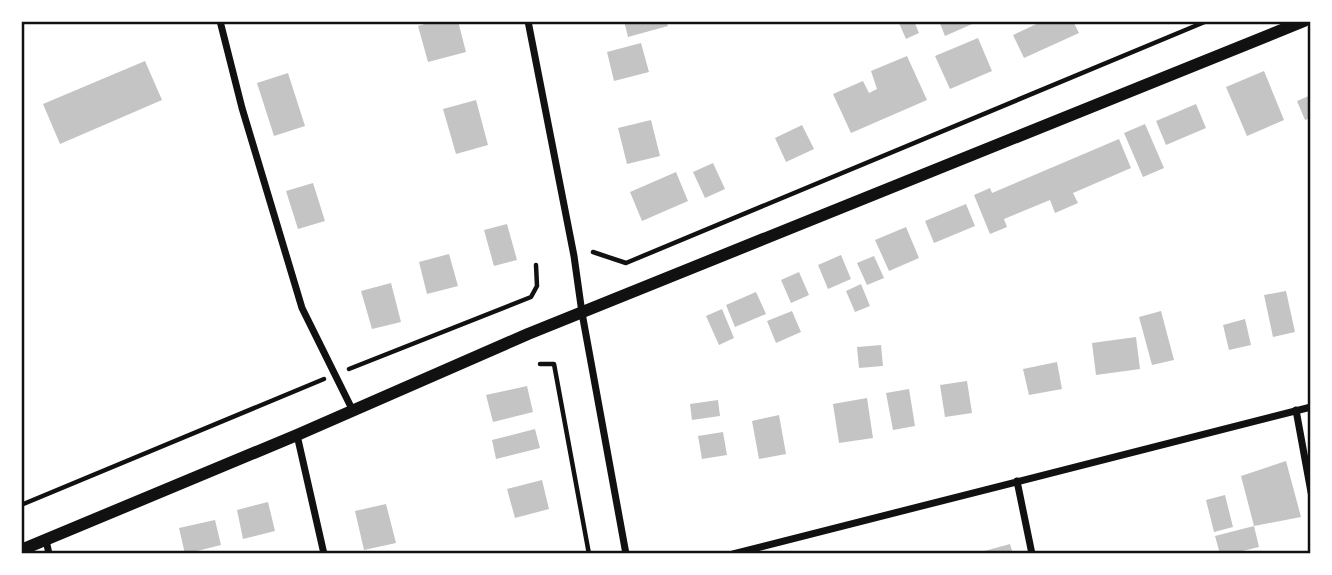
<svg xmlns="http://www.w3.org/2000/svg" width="1332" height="575" viewBox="0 0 1332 575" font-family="'Work Sans',sans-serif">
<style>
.building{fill:#c4c4c4}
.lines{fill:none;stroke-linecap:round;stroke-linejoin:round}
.path{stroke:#111;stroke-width:4.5}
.minor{stroke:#111;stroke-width:7}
.tertiary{stroke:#111;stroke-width:12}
.neatline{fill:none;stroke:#111;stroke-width:2.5}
</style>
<rect width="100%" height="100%" fill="#fff"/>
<path class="building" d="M435 21H458L466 52 428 62 418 26Z
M624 21H666L668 26 628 37Z
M904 21H914L919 33 906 39 899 23Z
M939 21H979L945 36Z
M1043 21H1073L1079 33 1024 58 1013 35Z
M978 38 992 71 950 89 935 56Z
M641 43 649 72 614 81 607 52Z
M907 56 927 100 851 133 833 94 863 81 869 93 877 89 871 71Z
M145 61 162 100 60 144 43 104Z
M1264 71 1284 120 1247 136 1226 87Z
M288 73 305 126 274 136 257 83Z
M1311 95V118L1305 120 1297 101Z
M476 100 488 145 456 154 443 109Z
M1196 104 1206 128 1166 145 1156 121Z
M651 120 660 156 627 164 618 128Z
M1145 124 1164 168 1143 177 1124 133Z
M802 125 814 149 786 162 775 138Z
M1119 139 1131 168 1073 193 1078 203 1055 213 1050 200 1004 219 1007 227 990 234 974 195 990 188 992 193Z
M713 163 725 189 705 198 693 172Z
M676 172 688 201 642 221 630 192Z
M313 183 325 221 298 229 286 191Z
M966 204 975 226 934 243 925 221Z
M507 224 517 260 494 266 484 230Z
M906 227 919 258 889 271 875 240Z
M449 254 458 286 427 294 419 262Z
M841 255 851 279 828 289 818 265Z
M874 256 884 278 867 285 857 263Z
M799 272 809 295 791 303 781 280Z
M391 283 401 322 372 329 361 291Z
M861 284 870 306 855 312 846 291Z
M1286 291 1295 332 1273 337 1264 295Z
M756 292 766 314 735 327 726 305Z
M722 309 734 338 719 345 706 316Z
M792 311 801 332 776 343 767 321Z
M1161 311 1174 360 1152 365 1139 317Z
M1245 319 1251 345 1229 350 1223 325Z
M1136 337 1140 369 1096 375 1092 343Z
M881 345 883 366 859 368 857 347Z
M1057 362 1062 389 1029 395 1023 369Z
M967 381 972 413 945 417 940 385Z
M527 386 533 412 493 422 486 395Z
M909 389 915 426 893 430 886 393Z
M867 398 873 438 839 443 833 404Z
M718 400 720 416 692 420 690 404Z
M779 415 786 454 759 459 752 421Z
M535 429 540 448 496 459 492 440Z
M723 432 727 455 702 459 698 436Z
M1286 461 1301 517 1254 526 1241 476Z
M542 480 549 509 515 518 507 489Z
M1225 495 1233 527 1214 532 1206 500Z
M268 502 275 531 243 539 237 510Z
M386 504 396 543 364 550 355 511Z
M215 520 221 545 185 554 179 528Z
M1254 526 1259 547 1230 554H1220L1215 536Z
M1010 544 1013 554H978L977 553Z"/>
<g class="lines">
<path class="path" d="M593 252 626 263 1207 21
M540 364H554L589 554
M349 369 531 297 537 286 536 265
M21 505 324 379"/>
<path class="minor" d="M220 21 242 108 302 308 353 411
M528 21 574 256 582 313 626 554
M1296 410 1311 492
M297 435 324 554
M1017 481 1032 554
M46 540 49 554
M733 554 1311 407"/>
<path class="tertiary" d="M21 550 297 435 528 334 1304 21"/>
</g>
<rect width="1332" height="575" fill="none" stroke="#ffffff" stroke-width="46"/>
<rect x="23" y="23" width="1286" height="529" class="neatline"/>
</svg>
